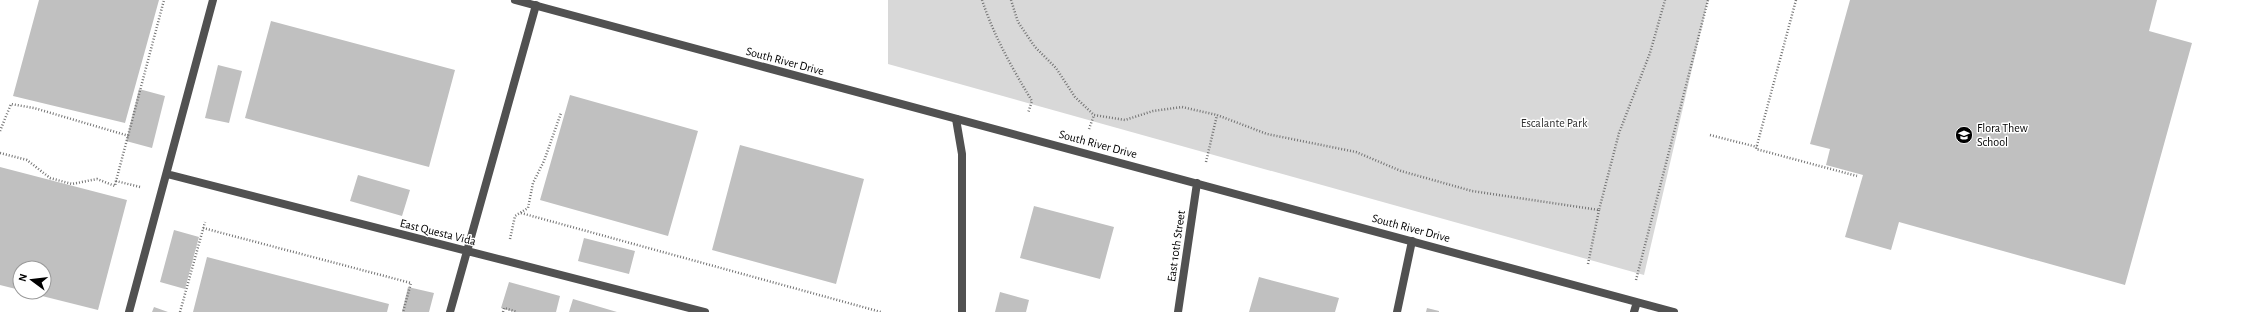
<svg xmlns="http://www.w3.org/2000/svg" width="2247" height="312" viewBox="0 0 2247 312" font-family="'Alegreya Sans',sans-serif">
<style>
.green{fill:#d8d8d8}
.building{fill:#c0c0c0}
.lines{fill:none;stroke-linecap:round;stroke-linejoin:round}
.path{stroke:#737373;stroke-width:2.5;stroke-dasharray:1 2;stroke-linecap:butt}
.lane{stroke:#515151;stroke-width:8}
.street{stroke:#515151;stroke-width:8}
.labels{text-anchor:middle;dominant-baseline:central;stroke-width:3;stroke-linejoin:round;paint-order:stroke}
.street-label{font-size:12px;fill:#000;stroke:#fff}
.park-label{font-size:12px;fill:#2f2f2f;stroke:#fff}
.poi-label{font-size:12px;fill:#000;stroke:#fff;text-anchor:start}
</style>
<rect width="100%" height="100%" fill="#fff"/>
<path class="green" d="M888 0H1708L1644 275 888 64Z"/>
<path class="building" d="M39 0H159L125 123 13 96Z
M1850 0H2157L2149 31 2192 43 2125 285 1899 222 1891 250 1845 237 1863 175 1826 165 1830 149 1810 144Z
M271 21 455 70 429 167 245 118Z
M218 65 242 71 229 123 205 118Z
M139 89 165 96 152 148 126 141Z
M570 95 698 131 668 236 540 200Z
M740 145 864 179 836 284 712 250Z
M0 167 127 200 98 310 30 293 44 292V268H20V290L0 285Z
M358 175 410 190 402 216 350 201Z
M1034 206 1114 227 1100 279 1020 258Z
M174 230 199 237 185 289 160 282Z
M584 238 635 251 629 274 578 261Z
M207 257 389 304 387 312H193Z
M1259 277 1339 298 1335 312H1249Z
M509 282 560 296 556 312H515L501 308Z
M408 287 434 293 429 312H402Z
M1000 292 1029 300 1026 312H995Z
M573 299 617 312H569Z
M154 307 168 312H152Z
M1427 308 1439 311V312H1426Z"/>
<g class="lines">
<path class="path" d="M982 0C994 36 1012 68 1032 101L1028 113
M1011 0 1018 22 1035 47 1056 68 1075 97 1094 115 1125 120 1153 111 1182 107 1217 115 1267 134 1356 152 1401 171 1472 191 1599 210 1619 133 1650 53 1665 0
M1796 0 1756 149 1857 176
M1089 129 1094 115
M0 131 11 104 34 108 129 136
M1710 135 1757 147
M0 153 27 160 50 178 72 184 97 179 115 186 116 181
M1206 162 1217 115
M140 187 116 181 164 0
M521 213 881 312
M203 228 411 283 403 312
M510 239 515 216 528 208 533 183 544 161 561 113
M1588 264 1599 210
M1636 280 1708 0
M180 312 205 222
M503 312 504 308 517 312"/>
<path class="lane" d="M956 119 962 154V312
M167 174 705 312
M129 312 213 0
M450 312 536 5
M1397 312 1412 241"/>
<path class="street" d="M515 0 1674 312
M1178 312 1197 183
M1634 312 1637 302"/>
</g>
<defs>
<symbol id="school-disc" viewBox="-11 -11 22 22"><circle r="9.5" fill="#000" stroke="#fff"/><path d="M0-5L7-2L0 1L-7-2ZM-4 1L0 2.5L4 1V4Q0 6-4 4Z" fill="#fff"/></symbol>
</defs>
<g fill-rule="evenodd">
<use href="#school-disc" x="1954" y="125" width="20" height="20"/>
</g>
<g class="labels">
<g class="street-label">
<text transform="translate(785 61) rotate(15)">South River Drive</text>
<text transform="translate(1098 144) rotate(15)">South River Drive</text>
<text transform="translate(1411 228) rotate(15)">South River Drive</text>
<text transform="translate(438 232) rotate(14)">East Questa Vida</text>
<text transform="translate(1176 246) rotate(-82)">East 10th Street</text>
</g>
<g class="park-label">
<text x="1554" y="123">Escalante Park</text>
</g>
<g class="poi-label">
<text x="1977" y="128">Flora Thew<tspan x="1977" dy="14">School</tspan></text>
</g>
</g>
<g transform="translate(32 280) rotate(285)"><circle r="19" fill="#ffffff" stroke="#999999"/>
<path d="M0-3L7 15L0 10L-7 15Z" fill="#000000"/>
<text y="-6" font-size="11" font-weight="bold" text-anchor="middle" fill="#000000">N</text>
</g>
</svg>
